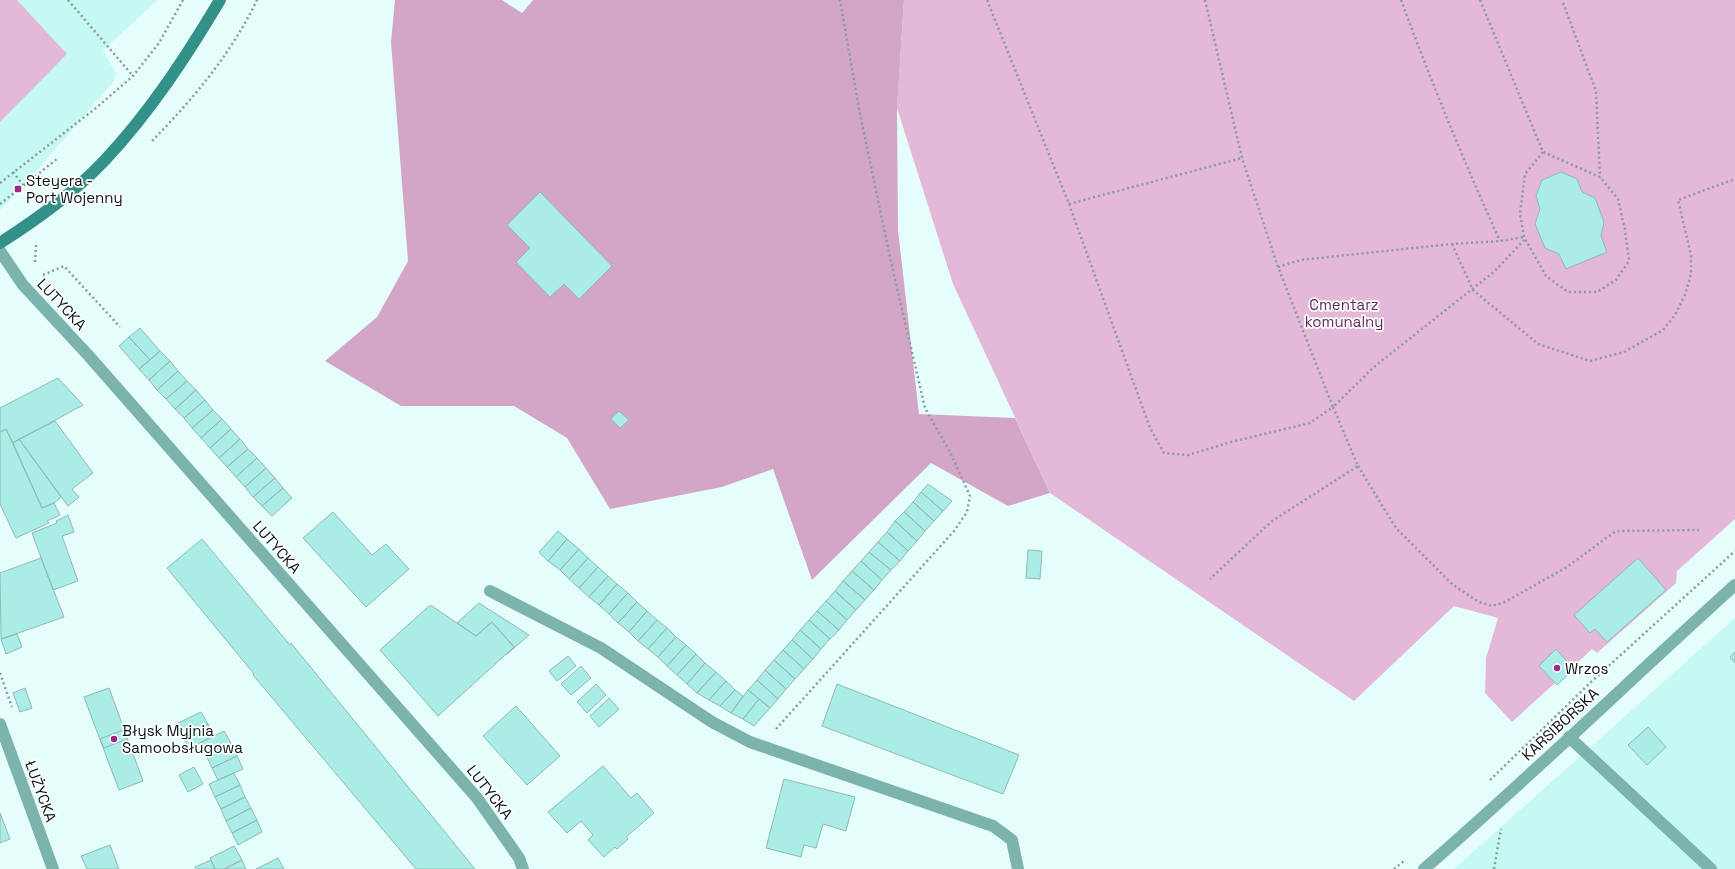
<svg xmlns="http://www.w3.org/2000/svg" width="1735" height="869" viewBox="0 0 1735 869" font-family="'Space Grotesk',sans-serif">
<style>
.built{fill:#c6f9f3}
.green{fill:#e3b8d8}
.forest{fill:#d3a6c8}
.building{fill:#a9ede6;stroke:#92b9b4}
.lines{fill:none;stroke-linecap:round;stroke-linejoin:round}
.path{stroke:#889c9a;stroke-width:2.5;stroke-dasharray:2 3;stroke-linecap:butt}
.lane{stroke:#7cb3ad;stroke-width:12}
.street{stroke:#7cb3ad;stroke-width:12}
.secondary{stroke:#339189;stroke-width:12}
.poi-dot{fill:#9a2988;stroke:#fff;stroke-width:1.5}
.labels{text-anchor:middle;dominant-baseline:central;stroke-width:3.5;stroke-linejoin:round;paint-order:stroke}
.poi-label{font-size:15px;fill:#051412;stroke:#fff;text-anchor:start}
.street-label{font-size:15px;fill:#051412;stroke:#fff}
.park-label{font-size:15px;fill:#612b57;stroke:#fff}
</style>
<rect width="100%" height="100%" fill="#e6fefb"/>
<path class="built" d="M0 0H158L103 50 116 74 113 82 22 188 0 210Z
M1735 618V869H1454Z"/>
<path class="green" d="M0 0H17L67 54 0 122Z
M904 0H1735V519L1677 571 1676 583 1597 653 1592 649 1573 667 1556 650 1539 666 1555 683 1512 722 1485 693 1486 658 1498 618 1454 606 1354 701 1050 493 953 284 897 108Z"/>
<path class="forest" d="M395 0H502L522 13 533 0H904L897 108 898 230 919 414 1015 418 1050 493 1008 506 931 463 812 580 773 469 722 487 610 509 567 438 514 406H401L325 361 377 317 408 261 391 42Z"/>
<path class="building" d="M1561 172 1577 179 1582 192 1595 198 1604 222 1601 236 1607 252 1566 269 1559 254 1545 248 1535 224 1540 209 1536 196 1542 180Z
M540 192 612 266 579 299 564 284 550 297 516 262 530 248 507 225Z
M140 328 160 351 150 360 129 337Z
M129 337 150 360 139 369 119 346Z
M160 351 170 361 149 380 139 369Z
M170 361 178 371 157 390 149 380Z
M178 371 187 381 166 399 157 390Z
M58 378 83 405 13 443 6 429 0 432V408Z
M187 381 196 390 175 409 166 399Z
M196 390 205 400 184 418 175 409Z
M205 400 213 410 192 428 184 418Z
M213 410 222 419 201 438 192 428Z
M619 411 629 420 620 428 611 419Z
M222 419 231 429 210 448 201 438Z
M55 421 93 473 72 489 79 497 68 506 19 439Z
M6 429 42 508 54 503 60 515 47 521 49 523 16 538 0 504V432Z
M231 429 240 439 219 458 210 448Z
M19 439 61 497 54 503 42 508 13 443Z
M240 439 248 449 227 467 219 458Z
M248 449 257 458 236 477 227 467Z
M257 458 266 468 245 487 236 477Z
M266 468 275 478 253 497 245 487Z
M275 478 283 488 262 506 253 497Z
M928 484 952 501 943 511 921 492Z
M283 488 292 498 272 516 262 506Z
M921 492 943 511 934 521 913 502Z
M913 502 934 521 925 531 904 512Z
M333 512 372 555 386 544 409 569 366 607 303 538Z
M904 512 925 531 917 541 895 521Z
M68 515 74 532 62 536 78 581 53 590 32 533 57 523 56 521Z
M895 521 917 541 908 551 887 532Z
M558 531 567 539 548 561 539 552Z
M887 532 908 551 900 561 878 542Z
M202 539 290 645 291 643 475 869H416L253 675 254 674 167 568Z
M567 539 579 549 560 570 548 561Z
M878 542 900 561 891 570 869 552Z
M579 549 588 558 569 579 560 570Z
M1028 550 1042 551 1040 579 1026 578Z
M869 552 891 570 882 580 861 561Z
M41 558 64 617 1 639 0 573Z
M588 558 598 567 579 588 569 579Z
M1638 558 1666 590 1607 642 1595 629 1590 633 1574 615Z
M861 561 882 580 874 590 852 571Z
M598 567 608 576 589 597 579 588Z
M852 571 874 590 865 600 843 581Z
M608 576 617 584 599 605 589 597Z
M843 581 865 600 856 610 835 591Z
M617 584 628 593 609 614 599 605Z
M835 591 856 610 847 620 826 601Z
M628 593 637 602 618 623 609 614Z
M826 601 847 620 839 630 817 611Z
M637 602 647 611 629 632 618 623Z
M479 603 529 635 506 655 514 647 492 622 476 636 457 623Z
M429 606H432L476 636 492 622 514 647 438 716 380 650Z
M647 611 657 620 638 641 629 632Z
M817 611 839 630 830 639 809 620Z
M657 620 667 628 648 649 638 641Z
M809 620 830 639 821 649 800 630Z
M667 628 676 637 658 657 648 649Z
M800 630 821 649 813 659 792 640Z
M17 634 22 647 6 654 1 639Z
M676 637 686 645 667 666 658 657Z
M792 640 813 659 804 669 783 650Z
M686 645 696 654 677 675 667 666Z
M1556 649 1574 669 1557 685 1539 666Z
M783 650 804 669 795 679 774 660Z
M1735 652V663L1730 657Z
M696 654 705 663 687 684 677 675Z
M568 656 576 666 557 681 549 671Z
M774 660 795 679 786 689 765 670Z
M705 663 716 672 697 693 687 684Z
M581 666 591 678 571 695 561 684Z
M765 670 786 689 778 699 757 680Z
M716 672 726 681 709 700 697 693Z
M757 680 778 699 770 708 748 690Z
M726 681 735 690 720 706 709 700Z
M596 684 606 695 587 713 577 702Z
M837 684 1019 755 1003 794 822 726Z
M25 688 32 708 20 712 13 693Z
M109 688 143 781 119 790 84 697Z
M735 690 743 696 731 713 720 706Z
M748 690 759 699 743 719 731 713Z
M609 698 619 709 599 727 590 716Z
M759 699 770 708 754 726 743 719Z
M516 706 560 756 527 785 483 736Z
M201 712 208 724 183 737 176 724Z
M208 724 215 735 189 749 183 737Z
M1648 727 1666 747 1647 765 1628 745Z
M123 730 127 739 104 748 100 739Z
M224 731 231 743 206 755 200 743Z
M231 743 237 756 212 768 206 755Z
M237 756 243 769 218 780 212 768Z
M603 766 631 798 637 793 654 813 626 837 628 839 617 849 615 847 604 857 588 840 593 835 581 821 567 833 548 812Z
M194 767 203 784 188 792 179 775Z
M234 773 240 785 215 797 209 784Z
M784 779 855 797 846 831 823 824 816 848 804 845 801 857 766 848Z
M240 785 245 797 221 809 215 797Z
M245 797 251 808 226 821 221 809Z
M251 808 257 820 232 833 226 821Z
M0 813 10 839 0 843Z
M257 820 262 832 238 845 232 833Z
M110 845 119 869H87L81 856Z
M234 846 242 860 224 869H215L210 858Z
M278 858 284 869H256Z
M211 860 215 869H196L195 867Z
M242 860 246 869H224Z"/>
<g class="lines">
<path class="path" d="M68 0 133 76
M987 0 1069 204 1150 428 1164 453 1188 455 1231 442 1310 423 1333 407 1358 466 1272 521 1210 579
M1205 0 1242 158 1278 267 1333 407 1375 366 1495 271 1525 239
M1401 0C1431 81 1464 162 1500 241
M1480 0 1543 152 1600 177 1596 91 1562 0
M152 141C194 98 231 54 257 0
M1543 152 1525 174 1520 214 1524 237 1546 276 1568 292H1597L1616 280 1629 261 1625 230 1618 199 1600 177
M13 172 23 185
M0 183 96 108 133 76 159 43 183 0
M0 204 57 159
M1069 204 1242 158
M1452 244 1473 290 1538 344 1590 361 1624 352 1663 330 1675 315 1685 295 1691 274V255L1678 200 1735 179
M35 262 36 245
M1278 267 1300 260 1452 244 1500 241 1524 237
M43 275 64 266 120 327
M1358 466 1396 528 1453 585 1479 602 1492 606 1505 602 1567 567 1616 531 1699 530
M0 673 12 707
M776 729 954 531 967 512 970 496 951 454 925 408 891 262 860 114 840 0
M1490 780 1591 682 1735 551
M1394 869 1404 861
M1494 869 1501 829"/>
<path class="lane" d="M490 591 601 648 712 722 750 742 993 826 1012 840 1018 869
M1569 737 1711 869"/>
<path class="street" d="M0 251 23 285 88 355 477 798 519 858 523 869
M0 724 53 869
M1424 869C1530 777 1631 679 1735 585"/>
<path class="secondary" d="M0 243C37 219 74 193 105 160 150 112 186 57 220 0"/>
</g>
<g class="poi-dot">
<rect x="14" y="185" width="8" height="8" rx="2"/>
<circle cx="1557" cy="668" r="4"/>
<circle cx="114" cy="739" r="4"/>
</g>
<g class="labels">
<g class="poi-label">
<text x="26" y="180">Steyera -<tspan x="26" dy="17">Port Wojenny</tspan></text>
<text x="1565" y="668">Wrzos</text>
<text x="122" y="730">Błysk Myjnia<tspan x="122" dy="17">Samoobsługowa</tspan></text>
</g>
<g class="street-label">
<text transform="translate(62 304) rotate(47)">LUTYCKA</text>
<text transform="translate(277 547) rotate(49)">LUTYCKA</text>
<text transform="translate(1560 724) rotate(-43)">KARSIBORSKA</text>
<text transform="translate(41 791) rotate(70)">ŁUŻYCKA</text>
<text transform="translate(490 792) rotate(52)">LUTYCKA</text>
</g>
<g class="park-label">
<text x="1344" y="304">Cmentarz<tspan x="1344" dy="17">komunalny</tspan></text>
</g>
</g>
</svg>
